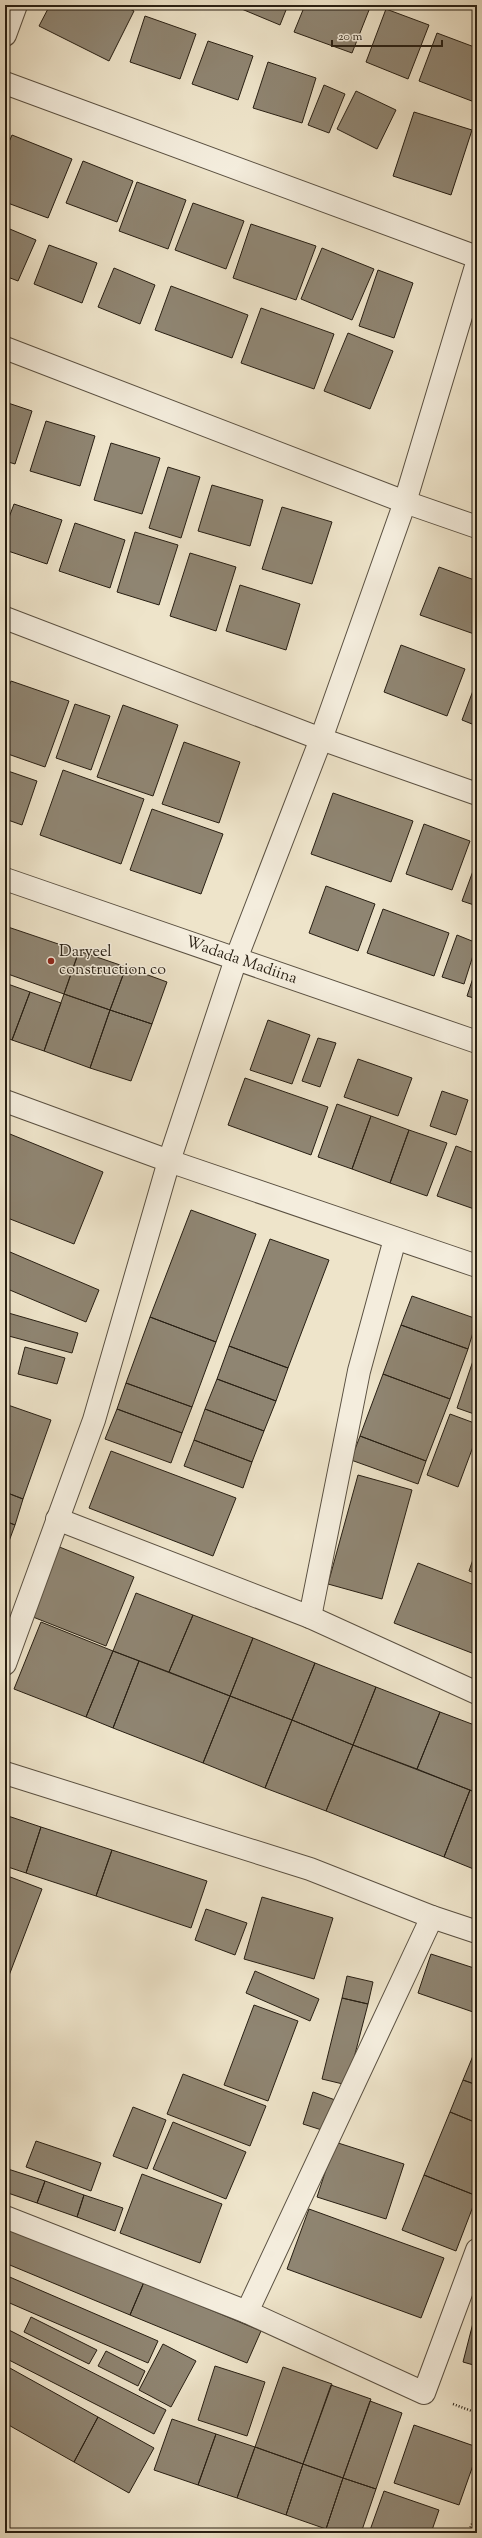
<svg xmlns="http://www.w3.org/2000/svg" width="482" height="2538" viewBox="0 0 482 2538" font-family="'Sorts Mill Goudy',serif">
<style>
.building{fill:#8f8572;stroke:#281f13}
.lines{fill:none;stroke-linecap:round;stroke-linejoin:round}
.minor-casing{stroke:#5a5041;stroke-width:24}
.path{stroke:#281f13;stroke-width:2.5;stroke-dasharray:1 2;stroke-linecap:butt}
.minor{stroke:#f4eddd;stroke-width:22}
.poi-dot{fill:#8f2418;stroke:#f4eddd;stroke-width:1.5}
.labels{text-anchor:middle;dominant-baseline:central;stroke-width:3;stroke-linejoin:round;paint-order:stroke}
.poi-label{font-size:16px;fill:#281f13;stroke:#f4eddd;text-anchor:start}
.street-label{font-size:16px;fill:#281f13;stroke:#f4eddd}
</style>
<rect width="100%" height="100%" fill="#eee4ca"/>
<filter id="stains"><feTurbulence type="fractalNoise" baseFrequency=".005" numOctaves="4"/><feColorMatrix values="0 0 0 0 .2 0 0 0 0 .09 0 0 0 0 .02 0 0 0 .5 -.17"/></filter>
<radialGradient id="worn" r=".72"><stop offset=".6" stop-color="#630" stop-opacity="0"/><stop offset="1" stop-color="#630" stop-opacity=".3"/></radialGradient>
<path class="building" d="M50 5H122L134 11 109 61 39 26Z
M232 5H288L280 25Z
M305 5H371L352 53 294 32Z
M386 9 429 25 408 79 366 62Z
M145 16 196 34 180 79 130 62Z
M437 33 477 48V103L419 81Z
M208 41 253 56 238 100 192 84Z
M268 62 316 78 302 123 253 108Z
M324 85 345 94 329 133 308 125Z
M356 91 396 110 377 149 337 129Z
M414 112 472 130 451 195 393 176Z
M12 135 72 159 48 218 5 202V151Z
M83 161 133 181 117 222 66 203Z
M137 182 186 200 168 249 119 231Z
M193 203 244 221 226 269 175 250Z
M251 224 316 246 296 300 233 278Z
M5 227 36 240 18 281 5 276Z
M49 245 97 263 82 303 34 284Z
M322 248 374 269 352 320 301 299Z
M114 268 155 285 140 324 98 307Z
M378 270 413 283 394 338 359 326Z
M171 286 248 315 232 358 155 330Z
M261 308 334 334 314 389 241 363Z
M348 333 393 351 370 409 324 391Z
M5 402 32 411 15 464 5 461Z
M46 421 95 436 80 486 30 471Z
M111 443 160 458 142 514 94 500Z
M168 467 200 477 181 538 149 528Z
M212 485 263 500 250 546 198 531Z
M14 504 62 520 47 564 5 550V528Z
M282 507 332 522 312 584 262 569Z
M75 523 125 540 110 588 59 571Z
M135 532 178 545 159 605 117 592Z
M190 553 236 567 216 631 170 616Z
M439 567 477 581V635L420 615Z
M240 585 300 604 286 650 226 631Z
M401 645 465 669 447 716 384 692Z
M477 680V726L462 720Z
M11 681 69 701 45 767 5 753V697Z
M75 704 110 716 91 770 56 758Z
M123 705 178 725 153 796 97 777Z
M184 742 240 762 219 823 162 804Z
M5 770 37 781 22 825 5 819Z
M63 770 144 799 121 864 40 835Z
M333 793 413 821 391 882 311 854Z
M152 809 223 834 201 894 130 870Z
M424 824 470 841 452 890 406 874Z
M477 860V906L462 901Z
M326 886 375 904 358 951 309 933Z
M383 909 449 933 434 976 367 953Z
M5 926 79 951 64 994 5 973Z
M457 935 477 943 464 984 442 977Z
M79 951 126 967 110 1010 64 994Z
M477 966V999L467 996Z
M126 967 167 982 152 1024 110 1010Z
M5 983 30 992 12 1040 5 1037Z
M30 992 61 1003 44 1051 12 1040Z
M64 994 110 1010 90 1068 44 1051Z
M110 1010 152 1024 131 1081 90 1068Z
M268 1020 310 1035 292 1084 250 1070Z
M318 1038 336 1043 320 1087 302 1081Z
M358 1059 412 1078 398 1116 344 1097Z
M245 1078 328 1107 311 1155 228 1125Z
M442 1091 468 1100 456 1135 430 1126Z
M337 1104 371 1116 352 1169 318 1157Z
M371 1116 409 1130 390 1183 352 1169Z
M409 1130 447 1143 427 1196 390 1183Z
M477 1131V1144L473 1143Z
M5 1132 103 1172 74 1244 5 1217Z
M456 1146 477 1154V1210L437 1196Z
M191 1210 256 1234 216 1342 150 1317Z
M270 1239 329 1260 288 1368 229 1346Z
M10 1252 99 1290 86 1322 5 1288V1263Z
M412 1296 477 1319 468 1349 401 1325Z
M5 1312 78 1333 72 1353 5 1335Z
M150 1317 216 1342 192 1407 126 1383Z
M401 1325 468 1349 450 1399 383 1374Z
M229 1346 288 1368 276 1401 217 1379Z
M25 1347 65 1358 57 1384 18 1374Z
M477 1349V1415L457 1408Z
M383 1374 450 1399 426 1461 360 1436Z
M217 1379 276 1401 264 1431 205 1409Z
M126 1383 192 1407 182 1433 117 1409Z
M5 1404 51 1420 23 1499 5 1492Z
M117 1409 182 1433 171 1463 105 1439Z
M205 1409 264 1431 252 1462 194 1440Z
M450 1414 477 1424V1436L458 1487 427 1475Z
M360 1436 426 1461 418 1484 351 1460Z
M194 1440 252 1462 243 1488 184 1466Z
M111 1451 236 1498 213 1556 89 1508Z
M358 1475 412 1490 382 1599 328 1584Z
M5 1492 23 1499 15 1525 5 1521Z
M5 1521 15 1525 5 1552Z
M57 1546 134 1577 106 1646 28 1615Z
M477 1548V1574L469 1571Z
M418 1563 477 1586V1655L394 1623Z
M136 1593 193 1615 169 1672 113 1651Z
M193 1615 253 1638 230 1696 169 1672Z
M41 1622 113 1651 86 1717 14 1689Z
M253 1638 315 1663 292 1720 230 1696Z
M113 1651 139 1661 113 1728 86 1717Z
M139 1661 230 1696 203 1763 113 1728Z
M315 1663 376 1687 353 1745 292 1720Z
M376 1687 440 1712 417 1769 353 1745Z
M230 1696 292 1720 265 1788 203 1763Z
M440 1712 477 1726V1793L417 1769Z
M292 1720 353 1745 326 1811 265 1788Z
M353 1745 470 1790 444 1857 326 1811Z
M470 1790 477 1793 476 1870 444 1857Z
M5 1815 41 1827 26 1873 5 1866Z
M41 1827 112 1850 96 1896 26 1873Z
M112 1850 207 1881 191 1928 96 1896Z
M5 1875 42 1889 5 1986Z
M262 1897 333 1918 314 1979 244 1959Z
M206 1909 247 1923 235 1955 195 1940Z
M431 1954 477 1969 476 2013 418 1993Z
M255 1971 319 1999 310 2021 246 1993Z
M347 1976 373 1982 368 2004 342 1998Z
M342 1998 368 2004 347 2085 322 2079Z
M254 2005 298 2021 268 2101 224 2085Z
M477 2046V2085L463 2080Z
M183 2074 266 2106 250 2146 167 2114Z
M463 2080 477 2085V2123L450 2112Z
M313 2092 338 2101 328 2132 303 2124Z
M133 2107 166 2120 147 2169 113 2156Z
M450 2112 477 2123V2196L424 2175Z
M173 2122 246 2152 226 2199 153 2169Z
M36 2141 101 2163 91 2191 26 2167Z
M335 2142 404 2164 386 2219 317 2197Z
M5 2167 8 2169 5 2178Z
M8 2169 45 2181 37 2203 5 2192V2178Z
M142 2174 222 2204 200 2263 120 2233Z
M424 2175 477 2196 456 2251 402 2230Z
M45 2181 84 2195 77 2217 37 2203Z
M84 2195 123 2208 115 2231 77 2217Z
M309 2209 444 2258 421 2318 287 2269Z
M5 2225 144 2282 130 2315 5 2263Z
M5 2275 158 2341 148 2363 5 2301Z
M144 2282 261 2331 247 2363 130 2315Z
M477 2308V2324L473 2323Z
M31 2317 97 2350 89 2364 24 2332Z
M473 2323 477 2324V2366L463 2362Z
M5 2328 166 2410 154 2434 5 2358Z
M163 2344 196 2361 171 2407 139 2390Z
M106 2351 145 2371 138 2386 98 2366Z
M215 2366 265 2382 247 2436 198 2420Z
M8 2367 98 2417 74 2462 5 2423V2372Z
M283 2367 332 2384 303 2464 255 2447Z
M331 2385 371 2399 343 2478 303 2464Z
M370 2401 402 2413 376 2489 343 2478Z
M98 2417 154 2448 129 2493 74 2462Z
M172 2419 216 2434 198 2485 154 2470Z
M414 2425 477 2447V2454L459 2505 394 2483Z
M216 2434 255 2447 237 2498 198 2485Z
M255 2447 303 2464 286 2515 237 2498Z
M303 2464 343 2478 326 2529 286 2515Z
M343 2478 376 2489 361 2533H338L326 2529Z
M384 2491 439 2510 431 2533H369Z"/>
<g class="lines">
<defs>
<g id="minor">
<path d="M5 35 16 5"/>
<path d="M5 83 477 257"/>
<path d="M5 348 405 502 477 527"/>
<path d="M5 618 321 739 477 794"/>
<path id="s1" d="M5 879 477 1042"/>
<path d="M5 1101 169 1161 477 1266"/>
<path d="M57 1519 310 1617 477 1693"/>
<path d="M310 1617 359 1371 395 1239"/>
<path d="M5 1664 94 1420 169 1161 236 959 321 739 405 502 477 263"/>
<path d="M5 1773 310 1869 432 1917 477 1932"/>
<path d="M5 2217 247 2312 424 2393 477 2250"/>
<path d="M247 2312 432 1917"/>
</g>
</defs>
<use href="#minor" class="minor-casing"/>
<path class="path" d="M453 2404 477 2413
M468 2533 477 2513"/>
<use href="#minor" class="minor"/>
</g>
<circle class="poi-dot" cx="51" cy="961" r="4"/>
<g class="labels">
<g class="poi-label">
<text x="59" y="952">Daryeel<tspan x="59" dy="18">construction co</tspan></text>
</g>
<g class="street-label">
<text stroke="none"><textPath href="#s1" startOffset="250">Wadada Madiina</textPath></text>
</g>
</g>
<rect width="482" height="2538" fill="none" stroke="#eee4ca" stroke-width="20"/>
<rect x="6" y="6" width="470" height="2526" fill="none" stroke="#281f13" stroke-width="2"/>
<rect x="10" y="10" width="462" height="2518" fill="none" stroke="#281f13"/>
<path d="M332 40v6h110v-6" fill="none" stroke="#281f13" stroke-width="2"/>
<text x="338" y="40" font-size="12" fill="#281f13" stroke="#f4eddd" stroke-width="3" paint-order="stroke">20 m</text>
<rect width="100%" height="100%" filter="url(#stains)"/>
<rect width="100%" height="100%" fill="url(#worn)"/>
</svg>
